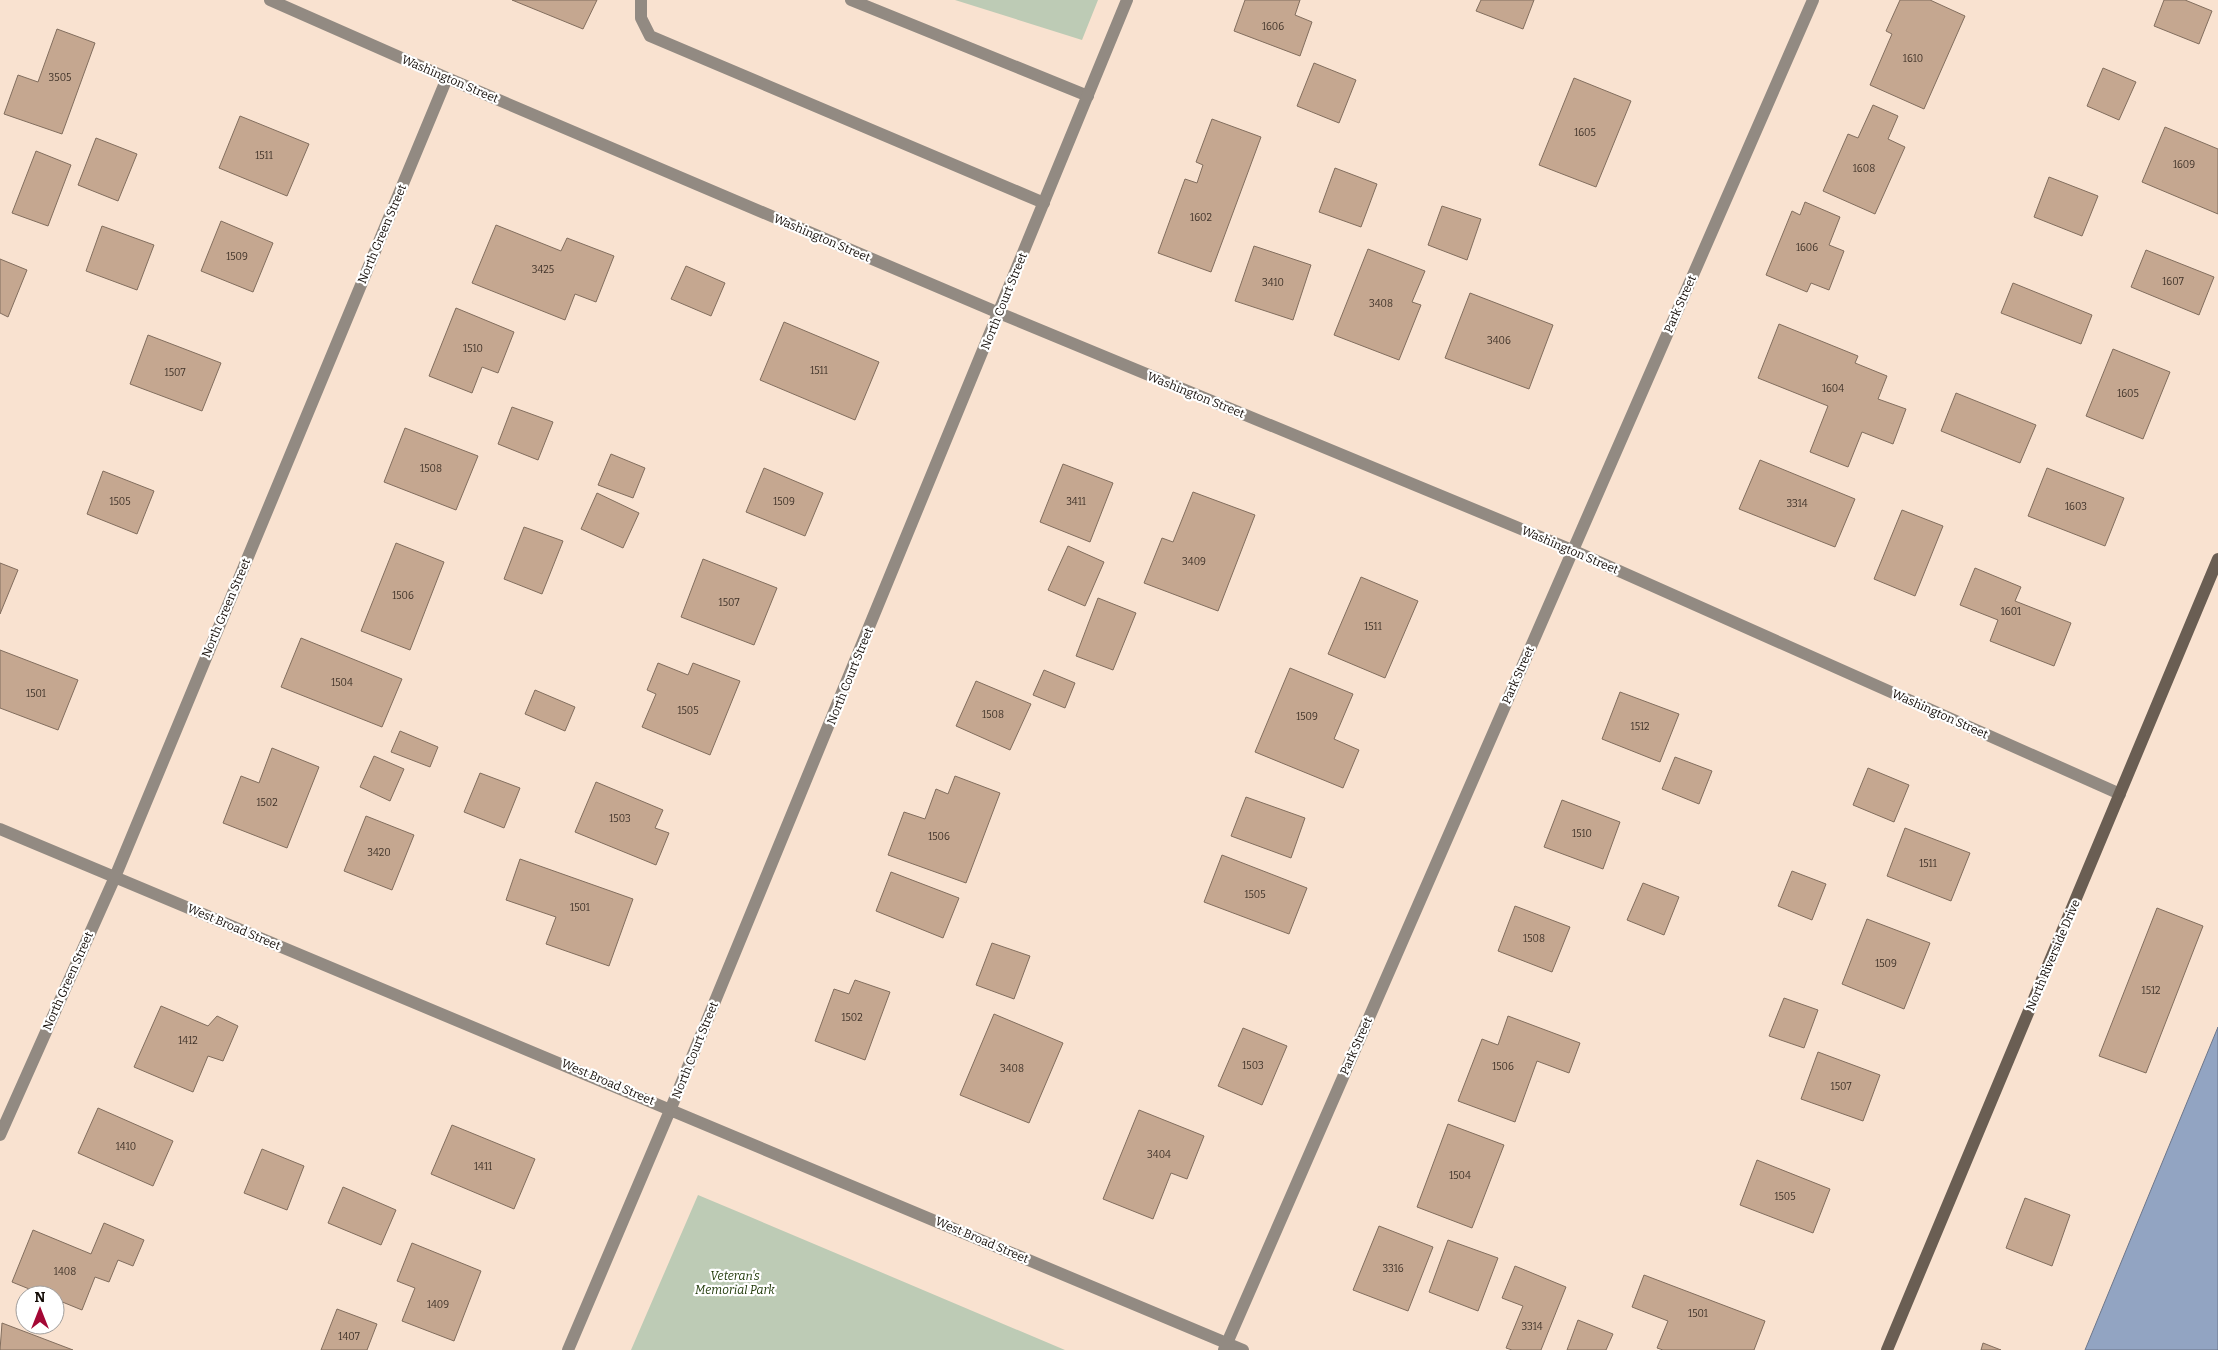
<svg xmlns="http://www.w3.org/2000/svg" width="2218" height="1350" viewBox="0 0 2218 1350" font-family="Bitter,serif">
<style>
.green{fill:#bdcbb5}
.water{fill:#92a4c2;stroke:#6c768a}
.building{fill:#c5a790;stroke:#826e5e}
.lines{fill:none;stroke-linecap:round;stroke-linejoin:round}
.lane{stroke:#928a82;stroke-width:12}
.street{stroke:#928a82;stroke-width:12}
.secondary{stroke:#6a5e53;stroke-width:12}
.labels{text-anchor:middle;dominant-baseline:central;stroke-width:4.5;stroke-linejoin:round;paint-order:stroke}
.number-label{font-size:10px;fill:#403329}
.street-label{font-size:12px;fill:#130c07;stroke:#fff}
.park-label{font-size:12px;font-style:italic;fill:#213a0a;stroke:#fff}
</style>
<rect width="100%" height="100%" fill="#f9e2d0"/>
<path class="green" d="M955 0H1098L1082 40Z
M698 1195 741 1213 1065 1350H631Z"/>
<path class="water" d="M2218 1027V1350H2085Z"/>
<path class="building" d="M512 0H597L583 29Z
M1245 0H1300L1295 15 1312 22 1300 56 1234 31Z
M1481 0H1534L1523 29 1476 11Z
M1900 0H1930L1965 16 1924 109 1870 85 1892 34 1886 31Z
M2164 0H2185L2212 11 2199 44 2154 26Z
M57 29 95 43 62 134 4 114 18 75 38 82Z
M1314 63 1356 80 1339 123 1297 106Z
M2103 68 2136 82 2119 120 2087 106Z
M1574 78 1631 101 1596 187 1539 165Z
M1873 105 1898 116 1888 139 1905 147 1875 214 1823 191 1848 134 1858 138Z
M240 116 309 144 287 196 219 168Z
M1212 119 1261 137 1211 272 1158 253 1185 179 1197 183 1203 165 1196 162Z
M2165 127 2218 149V214L2142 182Z
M96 138 137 154 118 201 78 185Z
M36 151 71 165 48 226 12 213Z
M1335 168 1377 184 1361 227 1319 212Z
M2049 177 2098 196 2082 236 2034 217Z
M1805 202 1840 217 1829 245 1844 251 1829 290 1811 283 1807 292 1766 275 1792 211 1800 215Z
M1442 206 1481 219 1467 260 1428 245Z
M221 221 273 243 253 292 201 271Z
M496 225 561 251 567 238 614 256 596 302 575 294 565 320 472 283Z
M102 226 154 245 137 290 86 271Z
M1254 246 1311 265 1293 320 1235 301Z
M1368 249 1425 271 1412 302 1421 305 1399 360 1334 335Z
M2146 250 2214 277 2199 315 2131 287Z
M0 259 27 270 8 317 0 313Z
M686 266 725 283 711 316 671 299Z
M2013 283 2092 315 2081 344 2001 313Z
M1470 293 1553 325 1529 389 1445 358Z
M456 308 514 332 498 373 482 367 472 393 429 376Z
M784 322 879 362 855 420 760 380Z
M1779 324 1858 356 1855 363 1887 376 1878 399 1906 409 1893 444 1862 432 1848 467 1810 452 1828 406 1758 378Z
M148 335 221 363 202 411 130 384Z
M2113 349 2170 372 2143 439 2086 416Z
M1956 393 2036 425 2020 463 1941 431Z
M512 407 553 422 538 460 498 444Z
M405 428 478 456 456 510 384 482Z
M611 454 645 468 633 498 598 485Z
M1760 460 1855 499 1835 547 1739 509Z
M1063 464 1113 483 1090 542 1040 522Z
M764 468 823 493 805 536 746 512Z
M2047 468 2124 498 2105 546 2028 516Z
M103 471 154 491 137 534 87 514Z
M1193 492 1255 515 1218 611 1144 583 1162 538 1173 542Z
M597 493 639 513 623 548 581 529Z
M1902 510 1943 526 1915 596 1874 579Z
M524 527 563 541 542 594 504 579Z
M396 543 444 562 410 650 361 631Z
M1068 546 1104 562 1085 606 1048 590Z
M703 559 777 588 754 645 681 617Z
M0 563 18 570 0 614Z
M1975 568 2021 587 2015 601 2071 623 2054 666 1990 641 1998 620 1960 605Z
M1361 577 1418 601 1385 678 1328 654Z
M1098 598 1136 613 1113 670 1076 656Z
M301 638 402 679 382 727 281 687Z
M0 650 78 680 58 730 0 708Z
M658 663 688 675 693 663 740 681 710 755 642 727 656 694 647 690Z
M1290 668 1353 694 1334 739 1359 750 1343 788 1255 752Z
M1044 670 1075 683 1065 708 1033 695Z
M976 681 1031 704 1010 750 956 726Z
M535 690 575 707 565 731 525 714Z
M1620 692 1679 714 1660 762 1602 739Z
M400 731 438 747 430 767 391 752Z
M272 748 319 767 287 848 223 823 241 776 259 783Z
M374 756 404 769 390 801 360 787Z
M1675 757 1712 771 1699 804 1662 789Z
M1868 768 1909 785 1894 822 1853 805Z
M480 773 520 788 504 828 464 812Z
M955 776 1000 793 966 883 888 855 904 812 925 819 936 789 948 794Z
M596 782 663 810 655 828 669 833 656 865 575 832Z
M1246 797 1305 818 1291 858 1231 836Z
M1562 800 1620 822 1603 869 1544 847Z
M366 816 414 835 392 890 344 871Z
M1905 828 1970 853 1951 901 1887 876Z
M1222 855 1307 888 1289 934 1204 902Z
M520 859 633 899 609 966 546 944 556 917 506 900Z
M1792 871 1826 884 1812 920 1778 906Z
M891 872 959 898 943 938 876 911Z
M1643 883 1679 897 1664 935 1627 920Z
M1515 906 1570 927 1552 972 1498 951Z
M2157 908 2203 926 2146 1073 2099 1056Z
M1867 919 1930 943 1904 1009 1842 984Z
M992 943 1030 956 1014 999 976 985Z
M855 980 890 992 865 1060 815 1041 834 989 849 994Z
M1784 998 1818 1010 1804 1048 1769 1036Z
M161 1006 208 1026 217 1016 238 1026 223 1061 208 1056 193 1092 134 1067Z
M994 1014 1063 1043 1029 1123 960 1095Z
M1508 1016 1580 1043 1569 1073 1537 1061 1515 1122 1458 1101 1482 1039 1498 1045Z
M1243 1028 1287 1046 1262 1105 1218 1086Z
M1818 1052 1880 1075 1863 1121 1801 1099Z
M98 1108 173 1141 153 1186 78 1153Z
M1139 1110 1204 1136 1187 1179 1171 1173 1153 1219 1103 1199Z
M1448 1124 1504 1145 1472 1228 1417 1207Z
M452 1125 535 1159 514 1209 431 1174Z
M262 1149 304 1166 287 1210 244 1193Z
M1757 1160 1830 1189 1813 1233 1740 1205Z
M343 1187 396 1210 381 1245 328 1223Z
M2025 1198 2070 1215 2052 1266 2006 1248Z
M104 1223 144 1240 133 1266 118 1260 109 1282 95 1277 82 1310 55 1299V1295H44L12 1282 33 1230 91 1254Z
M1379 1226 1433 1247 1408 1311 1353 1290Z
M1448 1240 1498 1258 1478 1311 1429 1292Z
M412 1243 481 1271 454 1341 402 1321 415 1288 397 1281Z
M1515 1266 1566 1287 1541 1350H1512L1506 1348 1523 1306 1502 1298Z
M1644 1275 1765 1321 1754 1350H1663L1657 1348 1668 1321 1632 1307Z
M337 1309 377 1324 367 1350H321Z
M1578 1320 1613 1334 1606 1350H1567Z
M2 1323 73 1350H0Z
M1983 1343 2001 1350H1981Z"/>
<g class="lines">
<path class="lane" d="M641 0V18L650 36 1044 203
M851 0 1088 96"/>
<path class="street" d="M270 0 447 78 999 313 1572 550 2120 794
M0 829 1243 1350
M0 1135 115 877 447 78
M568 1350 671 1108 1127 0
M1224 1350 1813 0"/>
<path class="secondary" d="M1887 1350 2218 559"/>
</g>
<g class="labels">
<g class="number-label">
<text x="1273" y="27">1606</text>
<text x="1913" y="59">1610</text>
<text x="60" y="78">3505</text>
<text x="1585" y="133">1605</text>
<text x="264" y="156">1511</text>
<text x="2184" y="165">1609</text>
<text x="1864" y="169">1608</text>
<text x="1201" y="218">1602</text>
<text x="1807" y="248">1606</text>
<text x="237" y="257">1509</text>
<text x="543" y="270">3425</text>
<text x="2173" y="282">1607</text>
<text x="1273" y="283">3410</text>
<text x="1381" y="304">3408</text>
<text x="1499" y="341">3406</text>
<text x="473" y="349">1510</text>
<text x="819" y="371">1511</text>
<text x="175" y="373">1507</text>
<text x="1833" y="389">1604</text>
<text x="2128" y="394">1605</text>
<text x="431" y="469">1508</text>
<text x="120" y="502">1505</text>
<text x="784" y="502">1509</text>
<text x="1076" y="502">3411</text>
<text x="1797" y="504">3314</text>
<text x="2076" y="507">1603</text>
<text x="1194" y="562">3409</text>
<text x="403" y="596">1506</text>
<text x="729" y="603">1507</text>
<text x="2011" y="612">1601</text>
<text x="1373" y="627">1511</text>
<text x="342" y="683">1504</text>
<text x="36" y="694">1501</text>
<text x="688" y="711">1505</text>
<text x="993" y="715">1508</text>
<text x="1307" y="717">1509</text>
<text x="1640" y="727">1512</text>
<text x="267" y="803">1502</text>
<text x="620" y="819">1503</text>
<text x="1582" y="834">1510</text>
<text x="939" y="837">1506</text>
<text x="379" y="853">3420</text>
<text x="1928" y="864">1511</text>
<text x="1255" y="895">1505</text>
<text x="580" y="908">1501</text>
<text x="1534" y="939">1508</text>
<text x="1886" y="964">1509</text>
<text x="2151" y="991">1512</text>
<text x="852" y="1018">1502</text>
<text x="188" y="1041">1412</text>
<text x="1253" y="1066">1503</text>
<text x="1503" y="1067">1506</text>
<text x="1012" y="1069">3408</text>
<text x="1841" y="1087">1507</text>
<text x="126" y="1147">1410</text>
<text x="1159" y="1155">3404</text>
<text x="483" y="1167">1411</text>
<text x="1460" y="1176">1504</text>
<text x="1785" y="1197">1505</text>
<text x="1393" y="1269">3316</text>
<text x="65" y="1272">1408</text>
<text x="438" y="1305">1409</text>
<text x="1698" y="1314">1501</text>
<text x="1532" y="1327">3314</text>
<text x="349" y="1337">1407</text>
</g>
<g class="street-label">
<text transform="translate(450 79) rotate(23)">Washington Street</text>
<text transform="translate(382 234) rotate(-67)">North Green Street</text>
<text transform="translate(822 238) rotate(23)">Washington Street</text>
<text transform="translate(1004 301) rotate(-68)">North Court Street</text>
<text transform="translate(1680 304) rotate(-66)">Park Street</text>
<text transform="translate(1196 395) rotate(22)">Washington Street</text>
<text transform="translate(1570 550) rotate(23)">Washington Street</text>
<text transform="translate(226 608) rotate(-67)">North Green Street</text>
<text transform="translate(1518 675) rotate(-66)">Park Street</text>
<text transform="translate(850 676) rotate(-68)">North Court Street</text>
<text transform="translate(1940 714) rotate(24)">Washington Street</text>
<text transform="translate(234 927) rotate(23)">West Broad Street</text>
<text transform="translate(2053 955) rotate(-67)">North Riverside Drive</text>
<text transform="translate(68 981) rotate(-66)">North Green Street</text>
<text transform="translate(1356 1046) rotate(-66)">Park Street</text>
<text transform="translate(695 1050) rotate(-68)">North Court Street</text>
<text transform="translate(608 1082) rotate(23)">West Broad Street</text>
<text transform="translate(982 1240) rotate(23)">West Broad Street</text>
</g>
<g class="park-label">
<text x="735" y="1276">Veteran's<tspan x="735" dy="14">Memorial Park</tspan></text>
</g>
</g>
<g transform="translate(40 1310)"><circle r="24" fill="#ffffff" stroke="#a19e9c"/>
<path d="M0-4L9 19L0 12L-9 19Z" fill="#a40835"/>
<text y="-8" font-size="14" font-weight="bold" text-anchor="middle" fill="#130c07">N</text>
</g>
</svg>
